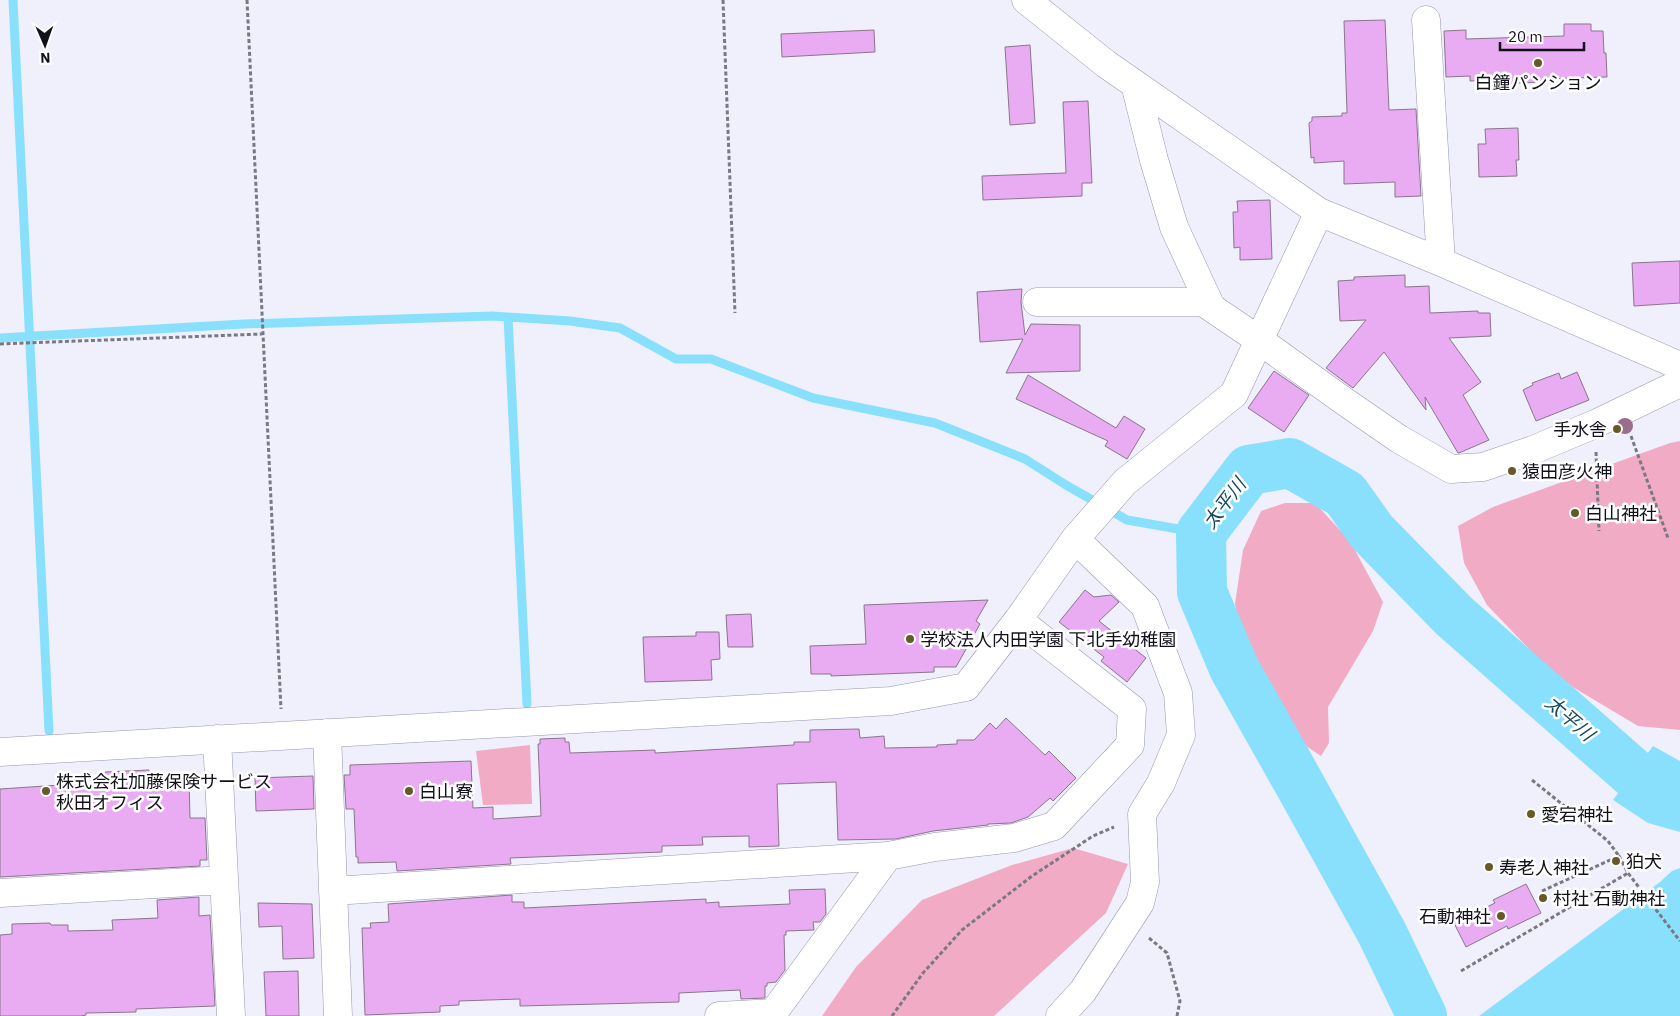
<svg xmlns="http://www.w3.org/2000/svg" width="1680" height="1016" viewBox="0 0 1680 1016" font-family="'IBM Plex Sans','Noto Sans JP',sans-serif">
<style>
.green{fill:#f1abc5}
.water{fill:#88e0fd}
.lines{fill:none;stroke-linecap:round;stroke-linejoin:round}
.stream{stroke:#88e0fd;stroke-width:9}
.river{stroke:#88e0fd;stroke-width:50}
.building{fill:#e9acf3;stroke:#8a758d}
.minor-casing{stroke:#9795b2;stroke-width:29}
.path{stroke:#797883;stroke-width:3;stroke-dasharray:4 2.5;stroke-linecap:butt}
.minor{stroke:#fff;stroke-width:28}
.tree{fill:#9a6d8b}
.poi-dot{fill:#665926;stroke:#fff;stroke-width:2}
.labels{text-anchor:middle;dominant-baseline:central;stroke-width:5;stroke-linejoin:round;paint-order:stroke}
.poi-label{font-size:18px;fill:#12111b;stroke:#fff;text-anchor:start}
.water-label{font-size:19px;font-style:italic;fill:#184b5a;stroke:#fff}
</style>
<rect width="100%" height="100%" fill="#f0f0fc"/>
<path class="green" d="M1680 441V730L1638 726 1556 677 1487 605 1464 563 1458 526 1493 507 1670 443Z
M1285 503H1315L1350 541 1383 602 1373 631 1328 707 1329 743 1321 756 1306 746 1250 670 1235 604 1243 550 1261 511Z
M530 745 532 804 483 805 476 751Z
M1073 848 1128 864 1106 913 994 1016H822L856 967 922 900 1012 865Z"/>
<path class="water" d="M1653 746 1680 761V832L1648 823 1613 800Z
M1680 868V1016H1479L1660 882 1672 871Z"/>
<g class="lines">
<path class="stream" d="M13 0 49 731
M508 317 527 704
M0 338 244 324 492 316 570 321 620 328 676 359H711L813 398 935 423 1025 459 1066 485 1127 520 1201 533"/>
<path class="river" d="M1422 1016 1382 933 1300 785 1234 668 1202 592 1201 533 1249 470 1290 463 1345 494 1372 532 1454 616 1633 773 1680 803"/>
</g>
<path class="building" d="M1385 20 1389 110 1416 109 1421 196 1395 197V182L1344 184V161L1314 163V157L1311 158 1309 123 1312 121V117L1342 116V113H1347L1344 21Z
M1564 24H1591V31H1603L1604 53H1606L1607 77 1543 79V82L1497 84V80L1470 81V76L1446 77 1444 31 1466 30V39L1564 36Z
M874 30 875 52 782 57 781 34Z
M1030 45 1035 123 1010 125 1005 47Z
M1088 101 1092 183H1082V196L983 200 982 176 1066 173 1063 102Z
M1518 128 1519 160H1516L1517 176 1479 177 1478 144H1486L1485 129Z
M1270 200 1272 259 1240 260V247L1234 248 1233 212H1238L1237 201Z
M1680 261V303L1634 306 1632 263Z
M1405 275V287L1429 286 1430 313 1478 311V313H1490L1491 336 1449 338 1481 382 1463 395 1489 440 1459 453H1458L1425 397 1426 410 1384 352 1353 388 1326 368 1366 320 1340 321 1338 281 1354 280V277Z
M1022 289 1021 302 1025 335 1031 324 1080 325V371L1006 373 1023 339 980 342 977 292Z
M1274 371 1309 395 1284 432 1248 408Z
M1577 372 1589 400 1536 421 1523 390 1533 385 1532 383 1559 373 1561 379Z
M1028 375 1116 428 1124 416 1145 429 1127 459 1105 446 1108 441 1016 399Z
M1085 590 1094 597 1111 595 1119 602 1099 621 1146 658 1127 682 1101 661 1104 657 1059 622Z
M988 600 976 621 980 624 956 667H934V672L831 676V674H811L810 646 866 644 864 605Z
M751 614 753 647H728L726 615Z
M696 632H719L720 659 711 660 712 680 645 682 643 637 696 636Z
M1006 718 1045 755 1049 751 1076 778 1053 801 1050 798 1028 817 1011 823 988 824V825L933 831 896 839 838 840 836 782 777 784 779 846 749 847V836L702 837 703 845 662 846V852L510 858 511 864 397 871 396 862 358 863V857H356L354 809H346V807L344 775H350V765L471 761 473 808 493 807V819L541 816 538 744H540V739L565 738V742H569L570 753 655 750V753L794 745V742H810V730L859 729 860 738 884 736 885 748 937 747V745L957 744V740H974L990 723 996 729Z
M149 770V781L189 779 190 818H205L207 860H200V866L0 877V789L105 782V772Z
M313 776 314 809 256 811 255 778Z
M1526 884 1541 913 1508 929 1507 926 1466 947 1454 923 1495 903 1493 900Z
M825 889 826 914 820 922H813L814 930 786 931V935H784L785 970 776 982 767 983V986H765V998L741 999 740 990 679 993V1002L520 1006V999L459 1001V1005L440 1006V1012L365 1015 362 928H371L370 923 389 922 388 904 512 895V902H524V908L706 899V903L719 902V907L790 904 789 890Z
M199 897V916L210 915 215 1006 136 1009V1012L86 1013V1015L81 1016H0V935L12 934V924L50 923 51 925H68V931L113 930 112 920 158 918 157 900Z
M258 903 312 904 314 958 283 959 282 926 259 927Z
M298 971 299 1016H266L264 972Z"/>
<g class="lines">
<defs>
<path id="minor" d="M1026 0 1106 64 1319 212 1441 262 1680 366
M1426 20 1441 262
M1135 84 1154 160 1174 227 1211 307
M1037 302H1203L1259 340 1341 399 1399 439 1451 469 1483 467 1533 450 1595 424 1680 383
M327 733 338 1016
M217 739 231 1016
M0 752 891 701 966 687 1018 620 1075 539 1125 482 1234 394 1319 212
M333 891 888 856
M0 893 224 880
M719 1016 773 1013
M771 1016 888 856 935 847 1014 838 1054 826 1130 745 1132 709 1018 620
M1060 1016 1083 991 1140 903 1145 882 1142 814 1161 783 1181 735 1178 693 1145 606 1075 539"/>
</defs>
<use href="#minor" class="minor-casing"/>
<path class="path" d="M247 0 281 709
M723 0 735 313
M0 344 262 334
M1631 436 1668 538
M1596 452 1599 531
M1532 780 1608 841 1619 856
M1542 891 1619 856 1628 873 1680 941
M1149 938 1167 953 1180 1001 1177 1016
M1461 971 1628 873
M892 1016 923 973 962 930 1032 876 1093 836 1114 827"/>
<use href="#minor" class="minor"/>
</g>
<circle class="tree" cx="1625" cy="426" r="8"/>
<g class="poi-dot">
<circle cx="1538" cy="63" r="5"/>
<circle cx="1617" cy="429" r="5"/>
<circle cx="1512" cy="471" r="5"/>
<circle cx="1575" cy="513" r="5"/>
<circle cx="910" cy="639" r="5"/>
<circle cx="46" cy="791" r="5"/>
<circle cx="409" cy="791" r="5"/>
<circle cx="1531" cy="814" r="5"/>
<circle cx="1616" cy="861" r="5"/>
<circle cx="1489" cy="867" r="5"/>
<circle cx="1543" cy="898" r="5"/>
<circle cx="1501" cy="916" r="5"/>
</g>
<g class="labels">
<g class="poi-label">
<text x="1538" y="82" text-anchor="middle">白鐘パンション</text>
<text x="1607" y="429" text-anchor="end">手水舎</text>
<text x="1522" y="471">猿田彦火神</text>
<text x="1585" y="513">白山神社</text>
<text x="920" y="639">学校法人内田学園 下北手幼稚園</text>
<text x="56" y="781">株式会社加藤保険サービス<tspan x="56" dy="21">秋田オフィス</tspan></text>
<text x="419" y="791">白山寮</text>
<text x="1541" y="814">愛宕神社</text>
<text x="1626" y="861">狛犬</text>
<text x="1499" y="867">寿老人神社</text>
<text x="1553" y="898">村社 石動神社</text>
<text x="1491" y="916" text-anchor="end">石動神社</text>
</g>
<g class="water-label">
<text transform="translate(1224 503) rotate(-53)">太平川</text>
<text transform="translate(1570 718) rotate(41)">太平川</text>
</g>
</g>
<g transform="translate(45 45) rotate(178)" stroke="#ffffff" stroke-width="4" paint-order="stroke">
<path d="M0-4L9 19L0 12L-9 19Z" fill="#12111b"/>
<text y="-8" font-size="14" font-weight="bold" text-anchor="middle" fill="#12111b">N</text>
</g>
<path d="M1500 42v8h84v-8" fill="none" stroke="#12111b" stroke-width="2.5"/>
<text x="1508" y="42" font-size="15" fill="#12111b" stroke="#ffffff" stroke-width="4" paint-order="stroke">20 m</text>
</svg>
